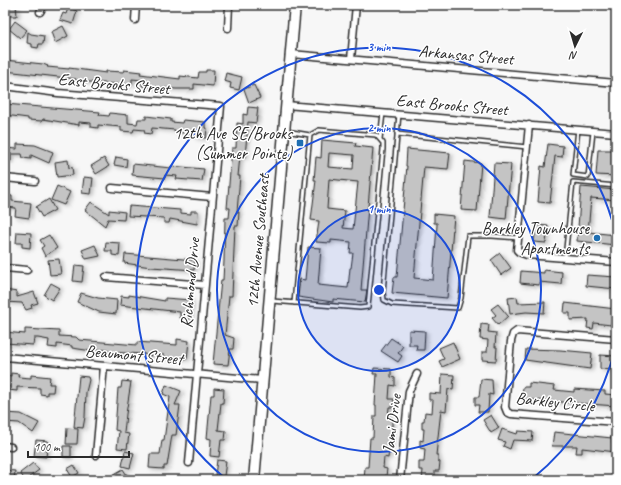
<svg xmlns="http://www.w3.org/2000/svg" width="621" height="485" viewBox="0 0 621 485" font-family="Caveat,sans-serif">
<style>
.building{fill:#c4c4c4;stroke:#2b2b2b;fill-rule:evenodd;filter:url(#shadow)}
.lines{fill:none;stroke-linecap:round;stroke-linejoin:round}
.service-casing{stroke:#2b2b2b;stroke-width:6}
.minor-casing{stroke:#2b2b2b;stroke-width:9}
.primary-casing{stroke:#2b2b2b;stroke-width:13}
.service{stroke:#fff;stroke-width:3}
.minor{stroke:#fff;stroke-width:6}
.primary{stroke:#fff;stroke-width:10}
.ring{fill:none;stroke:#1d4ed8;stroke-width:2}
.poi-dot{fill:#1f6fb2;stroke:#fff;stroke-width:1.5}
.labels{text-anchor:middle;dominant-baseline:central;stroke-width:3;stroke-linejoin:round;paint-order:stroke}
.street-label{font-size:17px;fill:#2b2b2b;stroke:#fff}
.poi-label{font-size:17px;fill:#2b2b2b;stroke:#fff;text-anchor:end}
.centre{fill:#1d4ed8;stroke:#fff;stroke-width:2}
.ring-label{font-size:12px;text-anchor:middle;font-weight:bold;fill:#1d4ed8;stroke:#fff;stroke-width:3;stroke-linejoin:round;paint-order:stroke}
</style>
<defs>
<filter id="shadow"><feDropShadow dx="2.5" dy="1.5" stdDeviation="2" flood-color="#0004"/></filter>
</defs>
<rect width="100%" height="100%" fill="#f7f7f7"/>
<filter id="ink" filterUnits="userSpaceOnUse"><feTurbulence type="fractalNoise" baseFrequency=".025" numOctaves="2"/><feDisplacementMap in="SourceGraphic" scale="8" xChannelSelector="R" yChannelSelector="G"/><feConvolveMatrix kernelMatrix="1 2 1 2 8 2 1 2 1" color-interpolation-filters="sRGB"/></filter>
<g filter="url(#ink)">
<path class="building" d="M5 5H16L17 16H5Z
M68 8 77 11 73 24 60 20 63 13 66 14Z
M15 21 27 30 20 38 9 29Z
M63 26 68 36 55 43 51 32Z
M28 32 31 34 44 36 43 44H39L38 48 32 47V44L27 43Z
M5 60 43 64 48 66 47 67 69 69V68L106 73V71L124 72V70L141 72 140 74 180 79V76L198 78 199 72H206V70H214L213 86 194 84V89H176L142 86V80L132 79V85L76 81V79L5 71Z
M226 73 242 77 239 90 230 88 231 83 224 81Z
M254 85 260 98 249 103 244 89Z
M5 104 100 112 99 115 109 116 110 113 128 115V123L137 124 138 119H146V116L171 119V122L182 123 183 120 205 122V128H207L206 138 194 137 195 134 175 132V130L152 128 151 134 144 133 145 130 134 129 133 132 121 131V127L98 125V128L91 127V123L79 122V125L43 119 42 121 28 120V118L5 115Z
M248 107 258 108 256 123 248 122 245 157 240 156 238 176H240L237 212H239L238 226H235L232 296H229L225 335 234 338 233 349H230L228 365 213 364 221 280H223L224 261 225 218H229L230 208H227L232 148H236L237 123 243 124V114L247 115Z
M322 140 356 143 355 146 373 148 361 290H367L365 302 333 299V302L298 297 300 279 305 280 308 247 321 248 318 285 348 288 350 268H351L353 253H350L351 242 331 240V243L316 242 319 221 311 220 316 180H314L316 157 321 158ZM329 153 354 155 353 169 328 167ZM329 179 358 182 353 229 343 228 345 211 327 209Z
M17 144 35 145 53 152 49 163 31 155V159L23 158 22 154H11V161L5 160V148L17 149Z
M548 144 563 146 562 157 555 156 550 203 538 202 541 166 545 167Z
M407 149 450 153 448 169 424 167 414 278 433 280 437 225V223H434V214L454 216 447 298 392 293 394 277H397L407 166H406Z
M598 150H616V176L596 175Z
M116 157 127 159 126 167 114 165Z
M104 158 109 166 96 174 91 166Z
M68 160 69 168 72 167 73 175 57 177 55 162Z
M465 161 481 163 477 211 461 210Z
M494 163 511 164 506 219 490 217Z
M133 164 171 168V166L204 169 202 181 176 179 177 176 165 175V178L132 175Z
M84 177 93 178 91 194 82 193Z
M57 186 70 192 64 205 51 200Z
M581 187 616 190V200L591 198 588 232 616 235V245L577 241Z
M5 195 12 196V201L31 203 29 218 15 216 16 208 5 207Z
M49 199 55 210 42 217 36 207Z
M91 202 109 214V210L125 212 124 220 108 219 105 226 85 210Z
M129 206 180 210V213L191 214V211H198L197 224 170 219 169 223H164V218L128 216Z
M536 225 548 226 546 243 534 242Z
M17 232 31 233 30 248 22 247V243H16Z
M49 235 57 248 45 256 41 248 44 246 40 240Z
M106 242 120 243 119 256 112 255V251H105Z
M95 245 100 256 86 259 82 250Z
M500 253 511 268 501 275 491 260Z
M125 254 195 260 194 270 151 267 124 263Z
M59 259 61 274 50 275 48 260Z
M75 265 84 266 82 282 73 281Z
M544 270 562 272 561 284 539 282V285L520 283 521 271 544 273Z
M587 275 616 277V289L586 286Z
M51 283 60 288 52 300 44 295Z
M5 290 17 292V297L34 292 38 303 31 305 32 308 26 310 22 303 5 302Z
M81 293 98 298 117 300 116 314 99 312 77 302Z
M129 295 165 301V298L191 300 190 319 180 318V312L120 305 121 296 129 297Z
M517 297 518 303 545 302 544 313 526 312 510 314 508 298Z
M565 303 616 309V317L612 316 611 325 594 323 593 329 587 328 588 319 570 320V313H564Z
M498 304 508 316 498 325 492 318 496 315 491 309Z
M481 324 489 325 488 332 496 333 495 347H497L496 361 482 360V352H487L488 340 480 339Z
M25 329 59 331V336L76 337 79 340 137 345V342L177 345V339L189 341 187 359 164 357V355L151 354V356L145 355V354L107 352 108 350 96 349V350L92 351 72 348V346L57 344V348L48 347 49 340 38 338H34L33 345 5 343V332L25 334Z
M409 330 425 331 424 350H416L417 345H409Z
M391 338 403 346 398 353 402 356 398 362 381 351Z
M453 342 460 359 442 367 439 361 444 359 439 348Z
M526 349 560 350 592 353 590 369 525 360Z
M600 355 616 356V370L600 369Z
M374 368 391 369V377L395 378V386L390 385 389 399H394L393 407H389L388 418H392V426L388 458 384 457 383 468 387 469 386 476H380L379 480H364L365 467H368L370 438H373L374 416H376V405H375L377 374H373Z
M11 373 19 374 18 377 31 378V375L50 377 49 384H54L53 392H47V395L40 394V388L17 387V391L8 390 9 386 5 385V375L11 376Z
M442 374 454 375 453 390 448 389 446 411 441 410 436 455H438V461L440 462 439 471H435V480H422L423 470H419V462H424L425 449 420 448V440L423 441 424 429H422V421H424L425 412 432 413 433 400H429V393L441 394Z
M79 376 88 377 89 380 86 392 85 417 83 428 74 427Z
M481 379 492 380 493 395 489 394 488 412H478L479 405H475V397H479Z
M122 381 131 382 126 414 124 433 129 434 127 449 117 448 119 431 115 430 118 388H121Z
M529 383 555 386 554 390 574 392V389L605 391V394L616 395V406L522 399 523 387H529Z
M166 385 181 391 175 405H180L176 435H172L167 466H164V469L149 468 150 454H160L162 440H164L170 397 163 394Z
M214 388 224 389 223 403H221L218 430 226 431 225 440H221L219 457 210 456 211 439 207 438 211 395H214Z
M5 413 21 414 39 423 33 433 19 423 5 422Z
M491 415 499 428 491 433 483 420Z
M67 428 78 429 77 444H66Z
M502 429 517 434 518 431 533 432 532 441 513 440 510 449 503 446 505 442 498 440Z
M554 432 612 438V443L616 444V452L582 448V453H576L577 446H552Z
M36 440 48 441 46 457 34 456Z
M63 446H71V457H63Z
M125 451 134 453 130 468 122 466Z
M217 460 226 461 224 476 215 475Z
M33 463 39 470 25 480 20 473Z
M74 465 79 473 72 477 67 469Z
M123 469 128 477 122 480H104Z
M5 470 15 471 14 480H5Z"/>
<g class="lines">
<defs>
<path id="service" d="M399 114 383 292 384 300 392 304 458 308 461 298 468 236H492L518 238
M578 129 573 175 588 177 593 132
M286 131 310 135
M397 134 527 147
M380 139 383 113
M565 258 573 182 616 186
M272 301 360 308 368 307 383 149V143L376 135 319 130 310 135 294 303"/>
<path id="minor" d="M40 12 44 5
M135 20 136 5
M228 28 229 5
M291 54 616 83
M351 59 356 5
M5 86 58 93 221 106 189 463
M286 105 616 133
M529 125 517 250 519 252 527 255 616 262
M5 178 35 181
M112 188 212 197
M5 268 27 270
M106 277 205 285
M616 339 517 331 513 334 511 341 505 407 507 412 511 414 616 422
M5 357 262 380
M5 446 11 447
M96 455 104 366
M400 480 409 391 417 374"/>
<path id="primary" d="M254 480 295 5"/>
</defs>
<use href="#service" class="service-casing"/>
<use href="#minor" class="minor-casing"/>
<use href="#primary" class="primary-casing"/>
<use href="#service" class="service"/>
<use href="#minor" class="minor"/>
<use href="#primary" class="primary"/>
</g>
</g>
<circle cx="379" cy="290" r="81" fill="#1d4ed8" fill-opacity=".12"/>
<g class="ring">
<circle cx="379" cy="290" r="81"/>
<circle cx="379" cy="290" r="162"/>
<path d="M616 345A243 243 0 0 1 532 479M226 479A243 243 0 1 1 616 235"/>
</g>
<g class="poi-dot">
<rect x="296" y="139" width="8" height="8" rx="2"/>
<circle cx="597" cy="238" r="4"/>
</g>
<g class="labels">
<g class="street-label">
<text transform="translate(466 55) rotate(5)">Arkansas Street</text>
<text transform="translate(114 84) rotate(5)">East Brooks Street</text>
<text transform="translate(452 105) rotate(5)">East Brooks Street</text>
<text transform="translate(258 241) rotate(-85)">12th Avenue Southeast</text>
<text transform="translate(190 283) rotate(-85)">Richmond Drive</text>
<text transform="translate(134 355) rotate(5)">Beaumont Street</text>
<text transform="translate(555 402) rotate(6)">Barkley Circle</text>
<text transform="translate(392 424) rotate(-83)">Jami Drive</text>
</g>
<g class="poi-label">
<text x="292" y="133">12th Ave SE/Brooks<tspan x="292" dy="20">(Summer Pointe)</tspan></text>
<text x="589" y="228">Barkley Townhouse<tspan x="589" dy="20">Apartments</tspan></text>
</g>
</g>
<circle cx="379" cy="290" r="6" class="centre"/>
<g class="ring-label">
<text x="379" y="51">3 min</text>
<text x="379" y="132">2 min</text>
<text x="379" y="213">1 min</text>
</g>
<rect width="621" height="485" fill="none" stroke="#fff" stroke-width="20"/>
<rect x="10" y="10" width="601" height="465" fill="none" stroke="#2b2b2b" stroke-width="1.5" filter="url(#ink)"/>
<g transform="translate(575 46) rotate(185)" stroke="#ffffff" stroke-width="3" paint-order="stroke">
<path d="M0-3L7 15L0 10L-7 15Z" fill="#2b2b2b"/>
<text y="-6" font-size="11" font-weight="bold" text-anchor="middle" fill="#2b2b2b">N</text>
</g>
<path d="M28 451v6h101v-6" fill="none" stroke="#2b2b2b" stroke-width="2"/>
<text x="34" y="451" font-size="12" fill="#2b2b2b" stroke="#ffffff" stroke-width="3" paint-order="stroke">100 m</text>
</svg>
